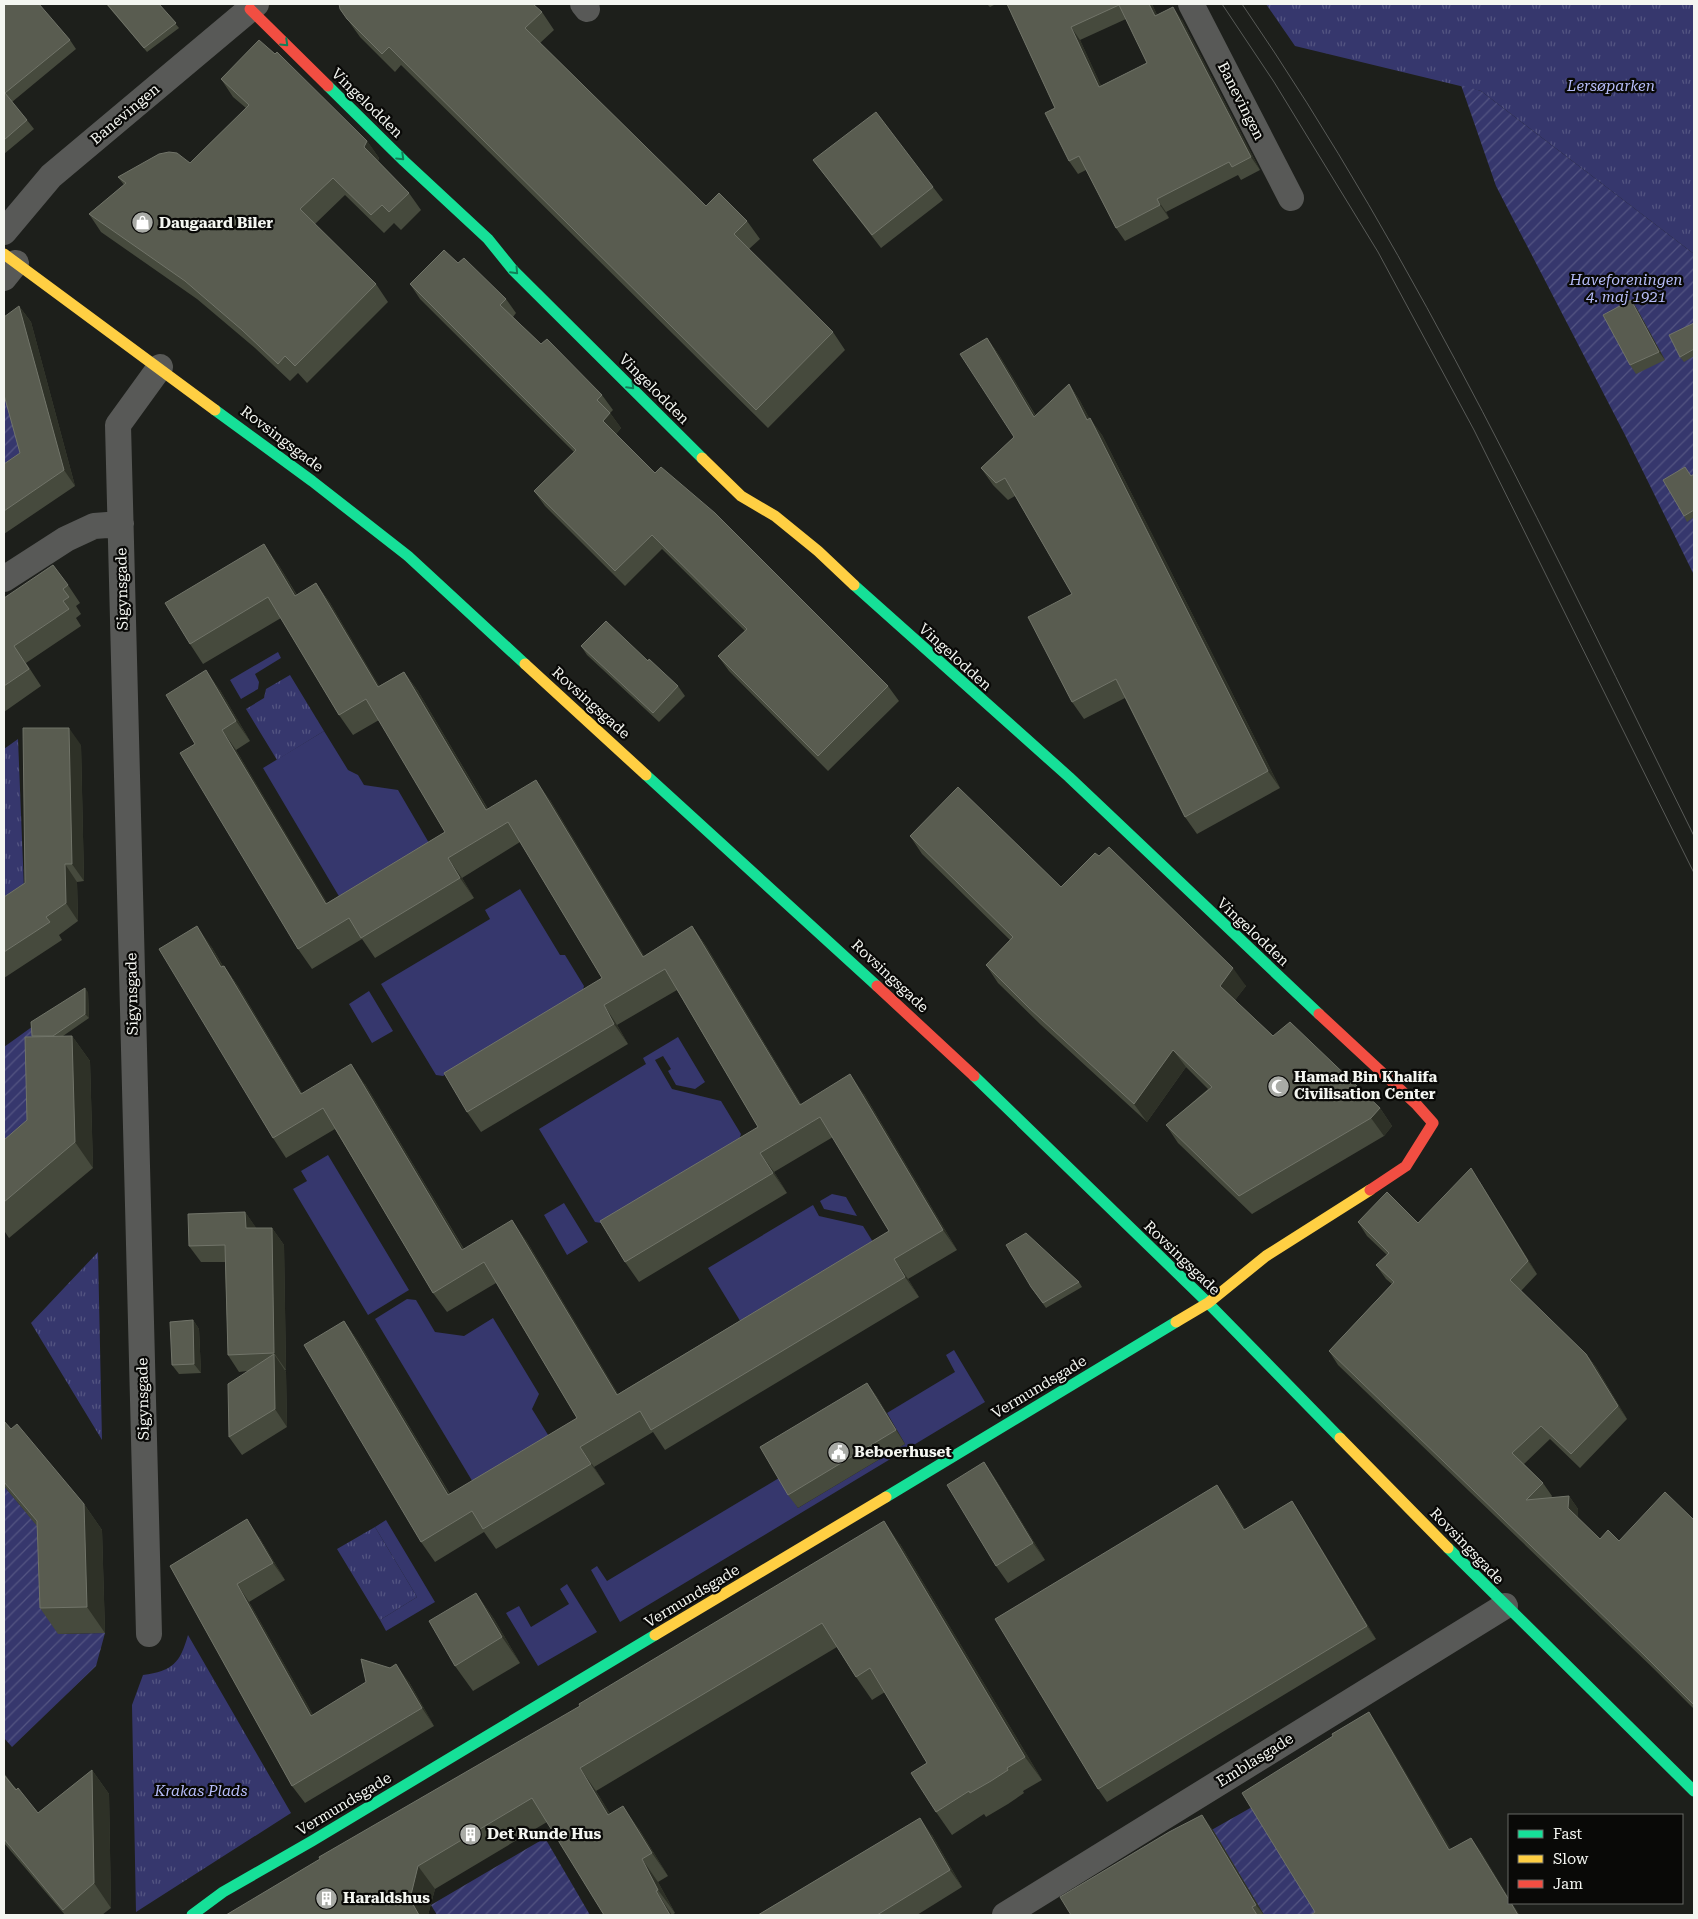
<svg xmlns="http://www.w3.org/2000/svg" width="1698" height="1919" viewBox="0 0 1698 1919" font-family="'Roboto Serif',serif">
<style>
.grass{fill:#36376d}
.park{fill:url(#park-tufts)}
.garden{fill:url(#garden-furrows)}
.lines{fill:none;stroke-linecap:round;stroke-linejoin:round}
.street{stroke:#585957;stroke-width:26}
.fast{stroke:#16e098;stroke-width:11}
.slow{stroke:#ffcf43;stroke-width:11}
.jam{stroke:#f24e42;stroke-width:11}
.tram{stroke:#595b58;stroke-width:1}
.wall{fill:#464a3d;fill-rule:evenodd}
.shaded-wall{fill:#2e3127}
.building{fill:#595c50;stroke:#717469;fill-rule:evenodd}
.oneway{stroke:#107f57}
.labels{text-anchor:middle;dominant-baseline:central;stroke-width:4.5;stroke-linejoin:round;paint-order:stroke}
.park-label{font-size:15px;font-style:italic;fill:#b6bcf8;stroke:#090907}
.street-label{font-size:15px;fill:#f4f6f1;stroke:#090907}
.poi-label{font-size:15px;font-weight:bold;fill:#f4f6f1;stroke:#090907;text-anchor:start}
</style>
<defs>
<pattern id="park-tufts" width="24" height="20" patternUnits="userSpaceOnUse" patternTransform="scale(1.25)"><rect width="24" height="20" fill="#36376d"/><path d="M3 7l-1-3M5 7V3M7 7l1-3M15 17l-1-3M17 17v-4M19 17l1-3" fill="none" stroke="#545582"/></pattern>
<pattern id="garden-furrows" width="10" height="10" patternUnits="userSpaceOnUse" patternTransform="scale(1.25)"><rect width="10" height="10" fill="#36376d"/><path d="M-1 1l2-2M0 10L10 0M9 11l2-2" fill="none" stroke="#545582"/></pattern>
</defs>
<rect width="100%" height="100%" fill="#1d1f1b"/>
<path class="grass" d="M278 652 281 658 255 674 259 682 258 689 241 699 230 680Z
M324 731 348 770 358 775 364 785 398 790 429 843 340 898 263 768Z
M520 889 560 955H565L584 986 582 993 443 1076 436 1075 381 984 490 919 485 910Z
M369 991 393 1031 372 1043 349 1004Z
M678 1037 705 1082 695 1089 676 1085 668 1071 671 1069 663 1056 655 1060 672 1089 721 1101 741 1134 739 1140 601 1223 595 1222 539 1129 646 1064 643 1058Z
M328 1155 409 1290 368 1315 293 1189 307 1181 301 1171Z
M832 1194 846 1197 857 1216 824 1209 820 1201Z
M564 1203 588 1242 567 1255 544 1215Z
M813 1205 819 1216 863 1226 873 1242 742 1324 708 1268Z
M407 1299 416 1300 435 1332 464 1336 493 1318 539 1394 532 1409 550 1438 474 1484 375 1319Z
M954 1350 985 1402 620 1622 591 1570 597 1566 607 1581 779 1478 798 1508 905 1444 887 1413 955 1372 946 1355Z
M386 1520 435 1602 386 1631 380 1620 417 1597 375 1527Z
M567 1584 597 1632 538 1666 506 1613 519 1606 531 1627 569 1604 560 1589Z"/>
<path class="park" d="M1266 4H1694V254L1481 91 1295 46Z
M290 675 324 731 277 760 246 709 264 698 266 689Z
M18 739 24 889 4 903V749Z
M98 1252 102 1440 31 1323Z
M375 1527 417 1597 380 1620 337 1549Z
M188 1635 291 1813 136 1912 132 1705 143 1675C173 1671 180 1663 188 1635Z"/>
<path class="garden" d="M1461 85 1481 91 1694 254V575L1624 433 1496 186Z
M4 393 28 464 4 481Z
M36 1024 45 1146 4 1181V1047Z
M4 1486 55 1547 59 1634 105 1633 96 1666 12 1747 4 1738Z
M1252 1807 1318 1915H1264L1213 1831 1208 1832Z
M545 1838 590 1915H437L431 1905Z"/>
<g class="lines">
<path class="street" d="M583 4 587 9
M1191 4 1291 198
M4 232 51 176 256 4
M4 278 16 263
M4 579 66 539 94 526 121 524
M149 1634 118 425 160 367
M1005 1915 1505 1606"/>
<path class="fast" d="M328 86 404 161 488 239 513 270 702 458
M215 410 312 481 408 556 525 664
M854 585 1069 777 1319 1014
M646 775 877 986
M974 1076 1208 1303 1340 1438
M886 1497 1176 1322
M1448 1548 1694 1791
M192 1915 223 1892 312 1841 655 1635"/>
<path class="slow" d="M4 254 215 410
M702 458 741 496 775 516 818 551 854 585
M525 664 646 775
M1176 1322 1208 1303 1266 1256 1370 1190
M1340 1438 1448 1548
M655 1635 886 1497"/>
<path class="jam" d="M250 9 328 86
M877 986 974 1076
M1319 1014 1417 1105 1433 1123 1406 1166 1370 1190"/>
<path class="tram" d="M1222 4 1274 82 1378 252 1474 430 1694 873
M1242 4C1421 265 1554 553 1694 836"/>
</g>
<path class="wall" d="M4 4 70 40 76 49 12 102 27 120 34 129 4 154Z
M106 4H159L179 28 147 52Z
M987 4H996L990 7Z
M1007 4H1152L1157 15 1182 20 1260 170 1241 180 1238 175 1166 212 1169 218 1125 241 1116 228 1086 170 1078 174 1069 161 1055 108ZM1126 19 1147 63 1101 86 1080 40Z
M340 9 542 12 554 30 540 43 706 206 747 221 760 239 749 249 833 332 845 350 768 428 401 65 395 72 360 37Z
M221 79 367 141 379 158 378 161 409 193 421 210 401 230 394 223 384 233 345 195 315 224 376 284 388 302 307 383 298 373 290 381 255 348 197 299 101 232 89 214 124 185 118 177 190 163 246 108 233 97Z
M813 160 933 187 943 200 881 248 823 173Z
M458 263 506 299 516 313 513 317 541 344 602 395 613 410 610 413 621 428 616 434 655 473 888 686 899 701 828 771 729 671 718 656 745 631 662 549 625 586 545 506 534 491 574 452 420 299 410 284Z
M1631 300 1637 309 1665 360 1636 374 1630 365Z
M19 306 31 322 75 486 4 534V464L20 453Z
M1694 323V356L1684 362 1680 357Z
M987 338 999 355 1036 416 1069 384 1080 401 1089 418 1102 435 1280 788 1197 834 1185 817 1125 698 1084 719 1072 702V594L1015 496 1008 500 993 485 981 468 1014 437Z
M1694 474V517L1687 522 1684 516Z
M278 564 297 595 316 583 330 603 379 686 404 672 418 691 488 809 550 800 644 956 692 926 706 946 801 1104 864 1094 957 1250 908 1279 919 1297 665 1450 653 1432 594 1467 605 1484 496 1549 484 1532 435 1562 421 1542 344 1321 358 1341 450 1494 577 1418 496 1283 447 1312 433 1293 335 1129 286 1158 273 1138 211 946 223 966H224L238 986 302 1093 365 1084 464 1249 526 1240 618 1394 889 1231 833 1137 774 1172 787 1193 639 1282 625 1262 758 1127 677 990 617 1025 628 1044 481 1132 467 1112 602 978 520 842 462 878 474 898 375 958 362 939 312 969 298 949 195 744 220 690 250 741 236 750 327 903 445 832 379 720 353 735 339 715 281 618 203 664 190 644Z
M68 585 80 603 76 606 81 614 76 618 81 626 26 663 41 686 4 712V598Z
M581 646 648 661 678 686 685 696 659 722 587 655Z
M81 745 84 881 77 882 78 921 59 935 62 940 4 978V897L25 883Z
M910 836 1061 887 1099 856 1246 986 1235 1000 1273 1036 1380 1108 1392 1126 1384 1136 1252 1214 1178 1143 1166 1125 1208 1089 1186 1067 1147 1122 1041 1025 998 983 986 965 1010 940 922 854Z
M88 992 89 1018 63 1036H72L90 1061 93 1168 9 1238 5 1232 4 1233V1140L27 1120 32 1036Z
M1480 1182 1537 1274 1521 1291 1586 1354 1596 1367 1627 1419 1580 1468 1550 1439 1524 1464 1543 1483 1552 1496 1551 1498 1569 1496 1578 1509V1518L1600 1539 1619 1541 1694 1520V1709L1653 1668 1338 1365 1329 1351 1392 1284 1386 1279 1376 1265 1387 1255 1367 1236 1358 1222 1418 1223Z
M245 1212 256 1228H272L284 1245 286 1370H285L286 1372 287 1427 242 1455 229 1437 247 1371 239 1372 228 1355 225 1262H201L189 1246Z
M1079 1282 1082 1287 1046 1308 1031 1287Z
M193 1320 199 1329 201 1373 179 1374 172 1365Z
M867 1383 877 1397 905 1444 798 1508 788 1495Z
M4 1421 11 1429 84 1504 102 1530 105 1633 58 1634 40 1608 37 1526 4 1486Z
M984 1462 996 1480 1045 1560 1008 1583 996 1566Z
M1227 1499 1245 1529 1292 1501 1301 1515 1376 1639 1107 1802 1098 1789Z
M259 1537 285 1580 249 1602 313 1715 409 1682 434 1726 305 1803 292 1786 170 1566Z
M900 1544 1042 1780 1023 1791 1024 1793 1008 1804 986 1817 984 1814 952 1835 936 1812 927 1763 885 1692 872 1700 856 1677 837 1647 596 1791 610 1814 639 1829 668 1876 658 1882 675 1913 672 1915H604L547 1822 435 1889 428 1915H226Z
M476 1593 494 1619 520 1663 473 1691 455 1666Z
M92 1770 109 1794 111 1908 102 1915H65L4 1843V1773L12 1784 38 1813Z
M1213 1830 1264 1915H1071Z
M932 1835 962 1887 917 1915H758Z"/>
<path class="shaded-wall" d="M1149 4H1152L1164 29 1155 16Z
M1173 7 1182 20 1260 170 1251 157Z
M1071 27 1080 40 1108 100 1099 87Z
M367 141 379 158 376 165 364 147Z
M1157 199 1166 212 1169 218 1160 205Z
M1631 300 1637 309 1665 360 1659 352Z
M19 306 31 322 75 486 64 470Z
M987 338 999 355 1046 434 1034 417Z
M1069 384 1080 401 1099 437 1087 420Z
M610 413 621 428 614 436 603 421Z
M1090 418 1102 435 1280 788 1268 771Z
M264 544 278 564 309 616 295 596Z
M316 583 330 603 392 707 378 687Z
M206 670 220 690 250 741 236 721Z
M404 672 418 691 500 830 486 810Z
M69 728 81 745 84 881 72 864Z
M222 730 236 750 340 924 326 904Z
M536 780 550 800 657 977 643 957Z
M448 858 462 878 474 898 460 878Z
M65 864 77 882 78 921 66 903Z
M197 926 211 946 235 987 221 967Z
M692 926 706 946 813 1125 800 1105Z
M224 966 238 986 314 1114 301 1094Z
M1233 968 1246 986 1233 1003 1220 986Z
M85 988 88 992 89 1018 85 1014Z
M604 1005 617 1025 628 1044 614 1024Z
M72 1036 90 1061 93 1168 75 1142Z
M1173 1050 1186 1067 1147 1122 1134 1104Z
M351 1064 365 1084 476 1270 462 1250Z
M850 1074 864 1094 957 1250 943 1230Z
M1380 1108 1392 1126 1384 1136 1371 1118Z
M760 1153 774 1172 787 1193 773 1173Z
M1471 1168 1480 1182 1537 1274 1528 1261Z
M245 1212 257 1229 246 1228Z
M512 1220 526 1240 631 1415 617 1395Z
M272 1228 284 1245 286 1370 274 1353Z
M894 1259 908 1279 919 1297 905 1277Z
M193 1320 199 1329 201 1373 194 1364Z
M344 1321 358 1341 462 1515 448 1495Z
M274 1354 286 1372 287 1427 275 1409Z
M1586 1354 1596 1367 1627 1419 1618 1406Z
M867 1383 877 1397 905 1444 896 1430Z
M580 1447 594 1467 605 1484 591 1464Z
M984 1462 996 1480 1045 1560 1033 1543Z
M1217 1485 1227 1499 1253 1543 1244 1530Z
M1569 1496 1578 1509V1521L1568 1508Z
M1292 1501 1301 1515 1376 1639 1367 1626Z
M84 1504 102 1530 105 1633 87 1607Z
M247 1519 259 1537 285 1580 273 1563Z
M884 1521 900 1544 1042 1780 1025 1757Z
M237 1584 249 1602 324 1734 311 1716Z
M476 1593 494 1619 520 1663 502 1637Z
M396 1664 409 1682 434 1726 422 1708Z
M1369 1712 1379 1727 1460 1864 1449 1850Z
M580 1768 596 1791 625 1838 608 1815Z
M92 1770 109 1794 111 1908 94 1883Z
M623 1806 639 1829 668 1876 652 1853Z
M1202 1815 1213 1830 1264 1915 1256 1905Z
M920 1818 932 1835 962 1887 950 1870Z
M1471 1838 1482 1853 1509 1898V1900Z
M642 1859 658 1882 675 1913 658 1890Z
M418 1866 435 1889 428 1915H419L410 1899Z
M656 1891 672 1915H670Z
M1511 1903H1512L1520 1915H1518Z"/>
<path class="building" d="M4 4H39L70 40 5 93 27 120 4 140Z
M107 4H159L176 23 144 48Z
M339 4H533L542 12 525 28 706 206 719 193 747 221 734 234 833 332 756 410 389 47 382 54 347 19 340 9Z
M1007 4H1149L1155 16 1173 7 1251 157 1232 167 1229 162 1157 199 1160 205 1116 228 1079 156 1069 161 1045 113 1055 108ZM1119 5 1147 63 1099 87 1071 27Z
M259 40 275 54 277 52 367 141 364 147 409 193 389 212 382 205 371 215 333 178 300 209 376 284 295 366 285 356 278 364 242 330 185 281 89 214 126 183 118 177 159 154 169 152 177 153 190 163 249 105 221 79Z
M876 112 933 187 872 235 813 160Z
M444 250 458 263 464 258 506 299 500 305 541 344 547 339 602 395 597 400 610 413 603 421 655 473 661 467 715 513 888 686 818 756 718 656 747 629 652 535 615 571 534 491 576 450 410 284Z
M1631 300 1659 352 1630 365 1603 315Z
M19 306 64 470 4 511V464L20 453 4 395V317Z
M1694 323V349L1680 357 1669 335Z
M987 338 1034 417 1069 384 1087 420 1090 418 1268 771 1185 817 1116 679 1072 702 1028 617 1072 594 1005 478 996 483 981 468 1014 437 960 354Z
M1685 467 1691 476 1694 474V510L1684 516 1663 480Z
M264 544 295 596 316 583 378 687 404 672 486 810 536 780 643 957 692 926 800 1105 850 1074 943 1230 894 1259 905 1277 651 1430 640 1411 580 1447 591 1464 483 1529 472 1511 421 1542 304 1345 344 1321 448 1495 577 1418 484 1262 433 1293 323 1108 273 1138 159 949 197 926 221 967 224 966 301 1094 351 1064 462 1250 512 1220 617 1395 889 1231 820 1117 760 1153 773 1173 625 1262 600 1221 758 1127 665 969 604 1005 614 1024 467 1112 444 1073 602 978 508 822 448 858 460 878 361 938 349 918 298 949 180 753 195 744 166 695 206 670 236 721 222 730 326 904 445 832 366 699 339 715 268 597 190 644 165 603Z
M53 565 68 585 63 589 69 597 63 601 69 609 14 646 29 669 4 686V598Z
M606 621 648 661 649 659 678 686 653 713 581 646Z
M23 728H69L72 864H65L66 903 46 917 50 922 4 952V897L25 883Z
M958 787 1061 887 1095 853 1099 856 1109 847 1233 968 1220 986 1273 1036 1290 1022 1380 1108 1371 1118 1239 1196 1166 1125 1212 1087 1173 1050 1134 1104 1029 1008 986 965 1013 937 910 836Z
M85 988V1014L53 1036H32L31 1022Z
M72 1036 75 1142 4 1202V1140L27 1120 25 1037Z
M1471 1168 1528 1261 1510 1280 1586 1354 1618 1406 1571 1454 1541 1426 1512 1453 1543 1483 1526 1500 1569 1496 1568 1508 1600 1539 1608 1530 1619 1541 1665 1492 1694 1520V1705L1644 1655 1329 1351 1394 1282 1376 1265 1389 1253 1358 1222 1387 1192 1418 1223Z
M245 1212 246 1228H272L274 1353 228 1355 225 1245 189 1246 188 1214Z
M1026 1233 1079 1282 1043 1303 1031 1287 1006 1245Z
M193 1320 194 1364 172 1365 170 1322Z
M274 1354 275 1409 229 1437 228 1384Z
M867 1383 896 1430 788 1495 760 1447Z
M4 1421 11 1429 17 1424 84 1504 87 1607 40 1608 37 1521 4 1482Z
M984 1462 1033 1543 996 1566 947 1485Z
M1217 1485 1244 1530 1292 1501 1367 1626 1098 1789 995 1619Z
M247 1519 273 1563 237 1584 311 1716 366 1682 361 1659 390 1668 396 1664 422 1708 292 1786 170 1566Z
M884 1521 1025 1757 1007 1768 1008 1770 991 1781 970 1793 969 1791 936 1812 911 1773 927 1763 870 1668 856 1677 822 1623 580 1768 608 1815 623 1806 652 1853 642 1859 658 1890 656 1891 670 1915H604L532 1798 418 1866 410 1899 419 1915H226L320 1859 319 1857 580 1706 579 1704Z
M476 1593 502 1637 455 1666 429 1621Z
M1369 1712 1449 1850 1471 1838 1509 1900V1903H1511L1518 1915H1311L1315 1912 1242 1793 1333 1736 1332 1734Z
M92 1770 94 1883 63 1910 4 1839V1775L16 1790 18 1788 38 1813Z
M1202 1815 1256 1905 1252 1907 1257 1915H1071L1060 1897 1169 1832Z
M920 1818 950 1870 877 1915H758Z"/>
<defs><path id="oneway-chevron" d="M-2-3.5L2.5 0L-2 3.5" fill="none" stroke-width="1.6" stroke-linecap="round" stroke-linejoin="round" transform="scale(1.25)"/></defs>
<g class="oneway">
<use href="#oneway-chevron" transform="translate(285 43) rotate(44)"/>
<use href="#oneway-chevron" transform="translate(401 157) rotate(44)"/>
<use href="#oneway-chevron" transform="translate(515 271) rotate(47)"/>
<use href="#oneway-chevron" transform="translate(631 386) rotate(45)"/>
</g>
<defs>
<symbol id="shop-disc" viewBox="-11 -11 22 22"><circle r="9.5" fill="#a9aba6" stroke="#090907"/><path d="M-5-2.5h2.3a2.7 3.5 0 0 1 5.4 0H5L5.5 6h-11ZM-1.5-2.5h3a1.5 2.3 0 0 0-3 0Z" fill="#fff"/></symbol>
<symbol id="mosque-disc" viewBox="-11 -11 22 22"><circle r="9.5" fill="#a9aba6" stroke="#090907"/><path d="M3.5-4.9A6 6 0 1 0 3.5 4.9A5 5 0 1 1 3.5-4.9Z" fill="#fff"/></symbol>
<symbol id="civic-disc" viewBox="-11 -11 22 22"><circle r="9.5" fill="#a9aba6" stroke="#090907"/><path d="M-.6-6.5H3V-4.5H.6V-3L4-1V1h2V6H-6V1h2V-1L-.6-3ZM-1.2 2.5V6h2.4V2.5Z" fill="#fff"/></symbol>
<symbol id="building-disc" viewBox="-11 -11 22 22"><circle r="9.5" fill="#a9aba6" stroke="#090907"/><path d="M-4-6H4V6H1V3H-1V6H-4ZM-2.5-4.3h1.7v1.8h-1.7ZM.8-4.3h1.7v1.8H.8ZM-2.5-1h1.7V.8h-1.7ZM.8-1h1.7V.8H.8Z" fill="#fff"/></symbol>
</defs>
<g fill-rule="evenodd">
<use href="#shop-disc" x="130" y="210" width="25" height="25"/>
<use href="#mosque-disc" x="1266" y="1074" width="25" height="25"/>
<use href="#civic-disc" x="826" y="1440" width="25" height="25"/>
<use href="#building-disc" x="458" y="1822" width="25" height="25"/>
<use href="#building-disc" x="314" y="1886" width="25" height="25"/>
</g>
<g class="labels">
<g class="park-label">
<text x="1611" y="86">Lersøparken</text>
<text x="1626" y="280">Haveforeningen<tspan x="1626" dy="17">4. maj 1921</tspan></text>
<text x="201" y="1791">Krakas Plads</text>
</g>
<g class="street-label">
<text transform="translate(1241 101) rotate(63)">Banevingen</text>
<text transform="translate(367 103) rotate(44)">Vingelodden</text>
<text transform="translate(125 114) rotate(-40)">Banevingen</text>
<text transform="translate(654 389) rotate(45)">Vingelodden</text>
<text transform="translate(282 439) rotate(37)">Rovsingsgade</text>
<text transform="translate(122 589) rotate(-91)">Sigynsgade</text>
<text transform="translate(955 657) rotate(42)">Vingelodden</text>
<text transform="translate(591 703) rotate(42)">Rovsingsgade</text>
<text transform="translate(1253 932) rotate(43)">Vingelodden</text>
<text transform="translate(890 976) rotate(43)">Rovsingsgade</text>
<text transform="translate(132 994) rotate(-91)">Sigynsgade</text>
<text transform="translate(1182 1258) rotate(44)">Rovsingsgade</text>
<text transform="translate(1039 1387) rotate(-31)">Vermundsgade</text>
<text transform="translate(143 1399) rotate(-91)">Sigynsgade</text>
<text transform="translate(1467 1546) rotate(46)">Rovsingsgade</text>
<text transform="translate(692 1596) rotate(-31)">Vermundsgade</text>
<text transform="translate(1255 1760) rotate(-32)">Emblasgade</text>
<text transform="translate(344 1804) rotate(-31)">Vermundsgade</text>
</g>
<g class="poi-label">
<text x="159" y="223">Daugaard Biler</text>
<text x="1294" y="1077">Hamad Bin Khalifa<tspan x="1294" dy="17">Civilisation Center</tspan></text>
<text x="854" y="1452">Beboerhuset</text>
<text x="487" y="1834">Det Runde Hus</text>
<text x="343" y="1898">Haraldshus</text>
</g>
</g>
<rect width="1698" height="1919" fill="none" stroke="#f4f6f1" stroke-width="10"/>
<rect x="1508" y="1814" width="175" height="90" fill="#090907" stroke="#676865"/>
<rect x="1518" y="1830" width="25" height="8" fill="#16e098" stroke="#676865"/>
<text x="1553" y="1839" font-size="15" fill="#f4f6f1">Fast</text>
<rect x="1518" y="1855" width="25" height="8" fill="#ffcf43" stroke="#676865"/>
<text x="1553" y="1864" font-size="15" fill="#f4f6f1">Slow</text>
<rect x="1518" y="1880" width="25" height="8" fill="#f24e42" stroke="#676865"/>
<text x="1553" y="1889" font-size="15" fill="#f4f6f1">Jam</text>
</svg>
